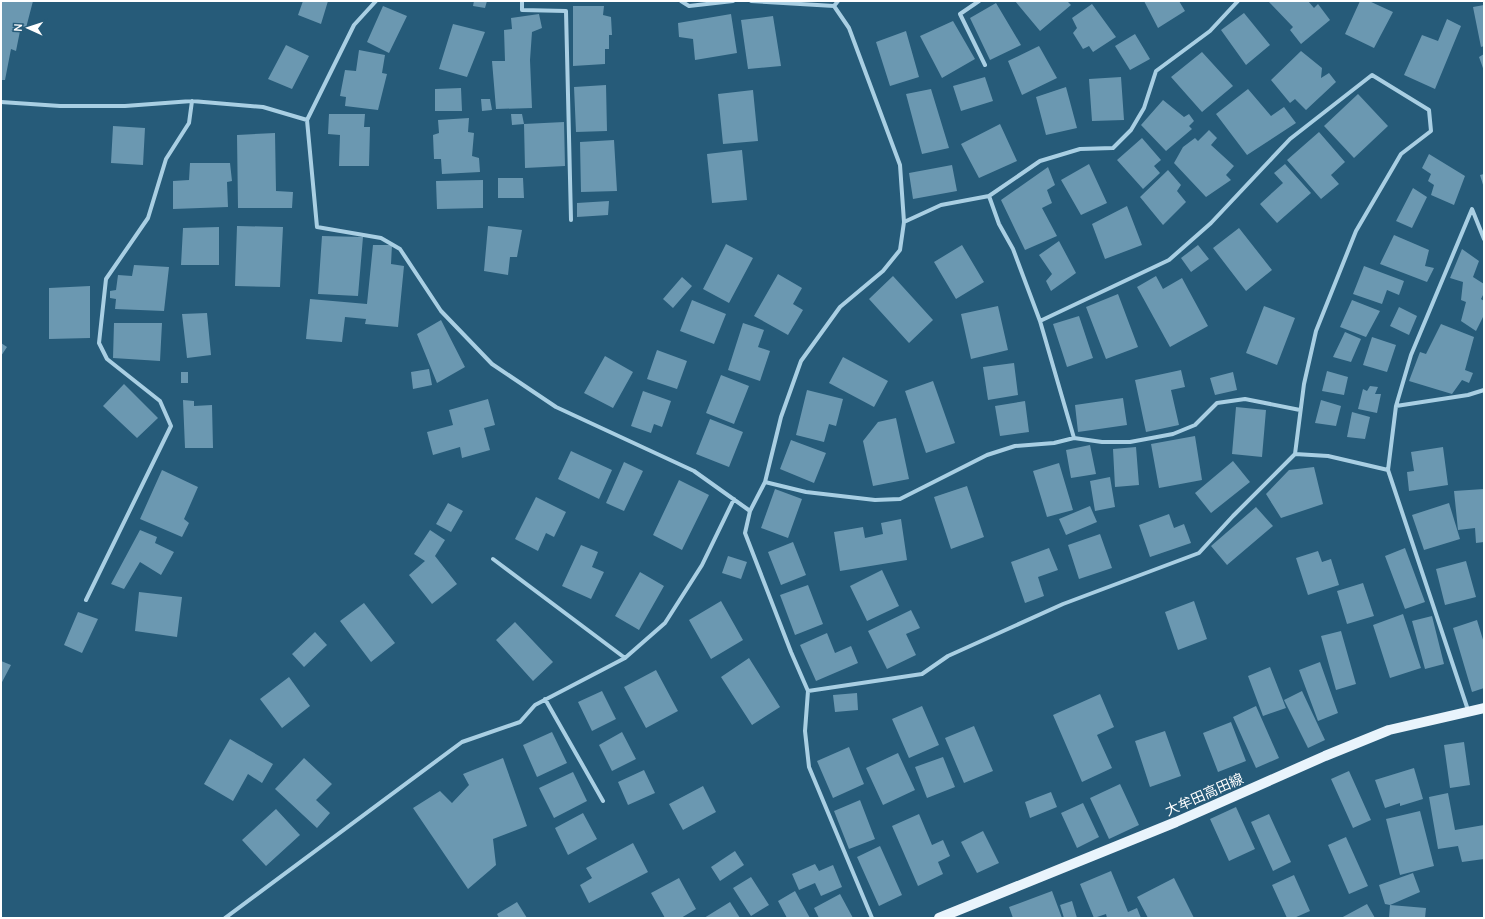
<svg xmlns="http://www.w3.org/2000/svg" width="1485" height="919" viewBox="0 0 1485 919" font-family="Manrope,'Noto Sans JP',sans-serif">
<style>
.building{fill:#6b98b1}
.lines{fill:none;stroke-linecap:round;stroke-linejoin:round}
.minor{stroke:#a9cfe3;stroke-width:4}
.primary{stroke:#e9f4fc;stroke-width:10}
.labels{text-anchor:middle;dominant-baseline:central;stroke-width:4;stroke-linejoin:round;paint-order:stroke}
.street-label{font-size:14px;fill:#fff;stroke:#265b79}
</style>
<rect width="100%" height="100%" fill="#265b79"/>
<path class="building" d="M1 1H33L26 28 21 26 16 51 11 49 5 80H1Z
M303 1H328L321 24 298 15Z
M474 1H487L485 8 473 6Z
M1015 1H1067L1071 5 1040 31Z
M1144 1H1179L1185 11 1158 28Z
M1270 1H1308L1314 8 1318 4 1330 20 1301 44 1290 30 1293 27 1269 2Z
M1360 1H1369L1393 12 1374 48 1345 34Z
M996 3 1021 45 990 60 970 18Z
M1092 4 1116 37 1093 52 1089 46 1083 49 1073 33 1077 28 1072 18Z
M1484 5V46L1481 47 1473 7Z
M383 6 407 16 389 53 367 42Z
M573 6H604L603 15 611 17 612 35H609V49H605V64L573 66Z
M1244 13 1270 45 1246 65 1221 30Z
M539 14 542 28 532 32 530 60 532 108 496 109 492 61H505L504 30 512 29 511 18Z
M731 14 737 53 695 60 693 39 679 37 678 23Z
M773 16 781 66 748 69 741 20Z
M1447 19 1461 26 1435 89 1404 75 1422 35 1438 41Z
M953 21 975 59 942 78 920 36Z
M453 24 485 32 467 77 439 69Z
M906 31 919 77 890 86 876 42Z
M1135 34 1150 59 1130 70 1115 46Z
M286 45 309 56 292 89 268 79Z
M1039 46 1057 78 1022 95 1008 61Z
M359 50 385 55 382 73 387 74 378 110 345 106 346 97 340 96 345 70 356 71Z
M1301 51 1322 68 1321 78 1329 73 1336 82 1306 110 1295 99 1290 103 1271 80Z
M1202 52 1233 86 1202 112 1171 77Z
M1484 54V71L1479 57Z
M985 77 993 101 961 111 953 86Z
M1121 77 1124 120 1092 121 1089 79Z
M606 85 607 131 576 132 574 87Z
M1066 87 1077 128 1046 135 1036 97Z
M461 88 462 111H435V89Z
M931 89 949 148 922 154 906 94Z
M1248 89 1271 116 1284 107 1296 123 1247 155 1216 114Z
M753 90 758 141 723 144 718 94Z
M1358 94 1388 126 1354 158 1324 126Z
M481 99H490L492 110 482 111Z
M1163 100 1184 117 1189 114 1194 121 1189 126 1192 129 1166 151 1141 125Z
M329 114H365L364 127H370L369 166H339L340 135 328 134Z
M511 114H522L524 124 512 125Z
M469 118 468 132 474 133 472 156 479 158 480 172 442 174 441 159H434L433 135 439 133 438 120Z
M564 122 565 166 525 168 524 124Z
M1000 124 1017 161 979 178 961 144Z
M113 126 145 128 143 165 111 163Z
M1209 130 1217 138 1211 145 1234 166 1226 175 1231 180 1206 197 1174 163 1183 147 1195 138 1198 141Z
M1319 132 1345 162 1331 175 1339 184 1321 199 1287 160Z
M275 133 276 191 293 192 292 208H238L237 135Z
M1142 138 1161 160 1154 166 1160 173 1143 189 1117 160Z
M614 140 617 191 581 192 580 142Z
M742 150 747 200 712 203 707 154Z
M1429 154 1465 176 1454 205 1431 195 1434 185 1428 181 1431 174 1422 168Z
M190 163H230L232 181 227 182 228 207 173 209V181L189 180Z
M1089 164 1107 203 1081 215 1061 180Z
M1285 164 1311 193 1277 223 1260 204 1283 183 1274 173Z
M952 165 957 191 913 199 909 173Z
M1048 167 1055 185 1047 190 1052 203 1042 208 1057 236 1025 250 1001 200Z
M1168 170 1181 185 1177 191 1186 202 1163 225 1140 197Z
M1484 174V188L1480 175Z
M498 178H523L524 198H498Z
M483 180V208L437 209 436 181Z
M1413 188 1427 197 1412 228 1396 221Z
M609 201 608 215 577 217V203Z
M1127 206 1142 245 1105 259 1092 224Z
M237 226 283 227 280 287 235 286Z
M488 226 522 230 517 257H510L508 275 484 271Z
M219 227V265H181L183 228Z
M1239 228 1272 270 1246 291 1213 248Z
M1394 235 1429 250 1425 266 1434 268 1427 282 1380 264Z
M322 236 363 237 358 296 318 294Z
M1059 241 1076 273 1051 291 1046 281 1052 274 1039 255Z
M726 244 753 258 729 303 703 289Z
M373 245H392L391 264 404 266 398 327 365 324 366 319 345 317 342 342 306 339 310 299 367 304Z
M962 245 984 282 956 299 934 262Z
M1198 245 1209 259 1191 272 1181 258Z
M1462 249 1479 261 1473 277 1484 284V293L1481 299 1484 301V315L1476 331 1461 321 1466 302 1461 300 1463 282 1450 278Z
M134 265 169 267 164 311 115 309 116 299 110 298V291L116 290 118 275 132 276Z
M1364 266 1404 281 1399 295 1387 290 1382 304 1353 294Z
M778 274 802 288 793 304 803 310 788 335 754 316Z
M893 276 933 320 909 343 869 299Z
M1156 276 1163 289 1182 278 1208 326 1170 347 1137 287Z
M682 277 692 286 673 308 663 299Z
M90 286V338L49 339V288Z
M1118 294 1138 347 1106 359 1086 307Z
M692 300 726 314 714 344 680 331Z
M1352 300 1380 311 1366 337 1340 327Z
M998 306 1008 350 971 359 961 314Z
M1264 306 1295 318 1277 365 1246 353Z
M1399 307 1417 316 1409 335 1390 326Z
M207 313 211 355 187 358 182 314Z
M1079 316 1093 358 1067 367 1053 324Z
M441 320 465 367 437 383 417 334Z
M114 323H162L160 361 113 358Z
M743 323 764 330 758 347 770 351 760 381 728 370Z
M1441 324 1474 337 1465 370 1473 373 1469 383 1462 380 1452 394 1409 381 1420 352 1426 354Z
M1345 332 1361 339 1351 362 1333 357Z
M1372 337 1396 345 1387 372 1363 365Z
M1 343 7 347 1 356Z
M657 350 687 361 677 389 647 379Z
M605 356 633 372 613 408 584 393Z
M843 357 888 381 874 407 829 383Z
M1014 363 1018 395 988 400 983 367Z
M429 369 432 385 413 389 411 372Z
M1181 370 1185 387 1171 390 1179 425 1146 432 1135 380Z
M1327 371 1348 377 1344 395 1322 391Z
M181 372H188V383H181Z
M1233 372 1237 390 1215 395 1210 378Z
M721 375 749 386 734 424 706 413Z
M933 381 955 443 926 453 905 391Z
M124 384 158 418 137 438 103 406Z
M1370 386 1378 387 1375 394H1381L1377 413 1358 409 1363 389 1367 391Z
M807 390 843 399 836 426 829 424 824 442 796 435Z
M643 391 671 401 662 427 654 424 651 433 631 426Z
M1123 398 1127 425 1078 432 1075 405Z
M488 399 495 425 484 428 490 450 462 458 460 447 433 455 427 432 453 425 449 410Z
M183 400 194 401V406L212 405 213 448H185Z
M1321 400 1341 406 1336 426 1315 423Z
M1025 401 1029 432 1000 436 995 406Z
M1236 407 1266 410 1262 457 1232 454Z
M1352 412 1370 417 1365 439 1347 437Z
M896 418 909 479 873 486 863 441 878 422Z
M710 419 743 432 729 467 696 454Z
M1195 436 1202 480 1159 488 1151 444Z
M791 440 826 453 814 483 780 469Z
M1090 445 1096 474 1071 478 1066 450Z
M1136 447 1139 485 1115 487 1113 449Z
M1443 447 1448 485 1409 491 1407 472 1414 471 1411 452Z
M571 451 612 470 599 499 558 479Z
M1233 461 1250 482 1211 513 1195 493Z
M624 462 643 471 624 511 606 503Z
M1059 463 1073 510 1047 517 1033 471Z
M1314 467 1323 504 1281 518 1266 494 1289 470Z
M162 470 198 487 184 519 189 523 182 537 140 519Z
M1110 477 1115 507 1095 511 1090 481Z
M679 480 709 495 682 550 653 535Z
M967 486 984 537 951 549 934 497Z
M775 489 802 499 788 538 761 528Z
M1484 489V542L1476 543 1475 528 1458 530 1454 491Z
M536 497 566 512 554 537 546 533 538 551 515 539Z
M448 503 463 511 451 532 436 524Z
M1449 503 1460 539 1424 550 1412 515Z
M1090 506 1097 522 1066 535 1059 519Z
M1256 507 1273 526 1227 565 1211 546Z
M1169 514 1174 528 1184 524 1191 543 1150 557 1139 525Z
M901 519 907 560 840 571 834 532 863 527 865 538 883 534 881 523Z
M140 530 157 537 155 543 174 552 161 575 140 562 124 589 111 584Z
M430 530 445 540 435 556 457 584 432 604 409 575 425 561 414 554Z
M1100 534 1112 568 1079 579 1068 545Z
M793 542 806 575 781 585 768 552Z
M581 545 598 552 592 567 604 572 591 599 562 586Z
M1049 548 1058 570 1038 577 1044 596 1025 603 1011 562Z
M1405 548 1425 602 1405 609 1385 556Z
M1318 551 1322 562 1331 559 1339 585 1308 595 1296 558Z
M728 556 747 562 741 579 722 573Z
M1466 561 1476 597 1445 605 1436 569Z
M882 570 899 606 867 621 850 586Z
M640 572 664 586 639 630 615 616Z
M1363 583 1374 616 1347 624 1337 591Z
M808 585 823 624 795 635 780 595Z
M139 592 182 597 177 637 135 631Z
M721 601 743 640 711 659 689 620Z
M1194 601 1207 639 1178 650 1165 612Z
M364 603 395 643 371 662 340 621Z
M911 610 920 628 906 634 916 655 887 669 868 631Z
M78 612 98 619 82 653 64 645Z
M1403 614 1421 668 1390 678 1373 625Z
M1432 616 1444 664 1425 669 1412 621Z
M1477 620 1484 643V688L1472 692 1453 628Z
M515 622 553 662 533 681 496 640Z
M1341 631 1356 684 1336 690 1321 636Z
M315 632 327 645 304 667 292 654Z
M827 633 835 653 851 646 858 663 816 681 800 645Z
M749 658 780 707 752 725 721 677Z
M1 661 11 665 1 684Z
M1320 662 1338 713 1318 721 1299 670Z
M1270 667 1286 708 1263 716 1248 676Z
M656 670 678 711 646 728 624 687Z
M289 677 310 706 282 728 260 699Z
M602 691 616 719 592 731 578 702Z
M1302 691 1325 740 1308 748 1284 700Z
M857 693 858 710 835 712 833 695Z
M1100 694 1114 727 1097 735 1112 768 1082 782 1053 715Z
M922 706 939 745 909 758 892 719Z
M1256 706 1279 758 1256 768 1233 717Z
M1231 722 1246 761 1218 772 1203 733Z
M974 726 993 771 964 783 945 738Z
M1165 731 1181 776 1150 787 1135 741Z
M552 732 567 763 537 777 523 745Z
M622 732 636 759 612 771 599 745Z
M230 739 273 764 262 783 248 774 233 801 204 784Z
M1464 742 1470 785 1450 788 1444 745Z
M849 747 864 784 833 798 817 761Z
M898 753 915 790 883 805 866 768Z
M943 757 955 787 927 798 915 767Z
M304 758 332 784 316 800 330 813 317 828 275 789Z
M503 758 527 826 493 839 496 865 468 889 413 808 440 791 452 803 469 785 463 774Z
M1414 768 1423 799 1400 806V803L1385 808 1375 780Z
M644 770 655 793 628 805 618 782Z
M1349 771 1371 820 1353 828 1331 779Z
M573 772 587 801 554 818 539 788Z
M1120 784 1139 825 1109 839 1090 798Z
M703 786 716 812 683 830 669 804Z
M1051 792 1057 807 1030 818 1025 802Z
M1448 793 1455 830 1484 825V859L1462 862 1458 846 1438 849 1429 797Z
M860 800 875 839 849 849 834 811Z
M1083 803 1099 837 1077 848 1061 813Z
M1236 807 1255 849 1229 861 1210 819Z
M276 809 300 835 266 866 242 840Z
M1420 811 1434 866 1400 875 1386 819Z
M583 813 597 839 568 855 555 828Z
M919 814 932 845 943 840 950 856 938 862 943 874 918 886 892 826Z
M1269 814 1291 862 1273 871 1251 822Z
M983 831 999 863 977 873 961 842Z
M1346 837 1368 886 1349 894 1328 845Z
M633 843 648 872 589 903 580 885 592 878 586 868Z
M880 846 902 895 879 906 857 857Z
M735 851 744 865 720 881 711 867Z
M815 864 819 871 833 865 842 887 821 896 815 883 799 890 792 874Z
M1111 871 1128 912 1137 908 1141 918H1107L1106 914 1094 918 1080 884Z
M1413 873 1420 892 1390 905 1385 904 1379 885Z
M1294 875 1310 911 1294 918H1287L1272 885Z
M751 877 769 905 751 916 733 888Z
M679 878 696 909 681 918H665L651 893Z
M1174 878 1194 918H1148L1137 897Z
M795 891 810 918H787L778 901Z
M1052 891 1062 918H1013L1009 907Z
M840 894 853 918H819L814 908Z
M1072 901 1077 918H1064L1060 905Z
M517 902 527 918H499L497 914Z
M730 902 740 918H704Z
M1367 904 1375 918H1341Z
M1390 905 1426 908 1425 918H1389Z"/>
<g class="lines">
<path class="minor" d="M376 1 354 25 307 120 317 227 381 238 400 249 441 311 492 364 556 407 694 471 750 511
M522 1V10L566 11 571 220
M681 1 689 6 733 1
M751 1 834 6 849 28 900 165 904 222 900 250 883 271 840 307 801 361 781 417 765 482 750 511 745 533 791 652 808 691 805 731 809 767 872 918
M979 1 960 14 985 65
M834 6 838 1
M1 102 60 106H125L192 101 263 107 307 120
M904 222 941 205 989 196 1040 161 1080 149 1113 148 1131 130 1144 108 1156 71 1210 31 1238 1
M1396 406 1411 355 1472 209 1484 239
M1074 438 1102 442H1130L1173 434 1195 425 1217 403 1245 399 1300 410
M1295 454 1328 456 1388 470 1396 406 1468 395 1484 390
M1388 470 1468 710
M765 482 806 492 875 500 900 499 987 455 1015 446 1054 443 1074 438 1040 321
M493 559 625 658
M86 600 171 426 160 401 107 359 99 343 106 279 148 218 166 159 189 123 192 101
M808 691 922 674 948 656 1063 604 1199 553 1233 516 1295 454 1304 384 1316 331 1356 231 1401 154 1431 131 1429 110 1372 75 1290 139 1211 223 1169 260 1040 321 1013 249 999 224 989 196
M545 699 603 801
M225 918 462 742 520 722 535 705 625 658 665 623 702 565 734 499"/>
<path class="primary" d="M939 918 1176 822 1325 756 1389 730 1484 708"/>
</g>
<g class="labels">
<g class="street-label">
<text transform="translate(1204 794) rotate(-24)">大牟田高田線</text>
</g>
</g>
<rect width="1485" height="919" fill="none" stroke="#ffffff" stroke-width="4"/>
<g transform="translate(28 28) rotate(273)" stroke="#265b79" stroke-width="3" paint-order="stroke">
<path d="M0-3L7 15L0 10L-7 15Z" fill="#ffffff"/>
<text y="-6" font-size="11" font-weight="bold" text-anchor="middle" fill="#ffffff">N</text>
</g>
</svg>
